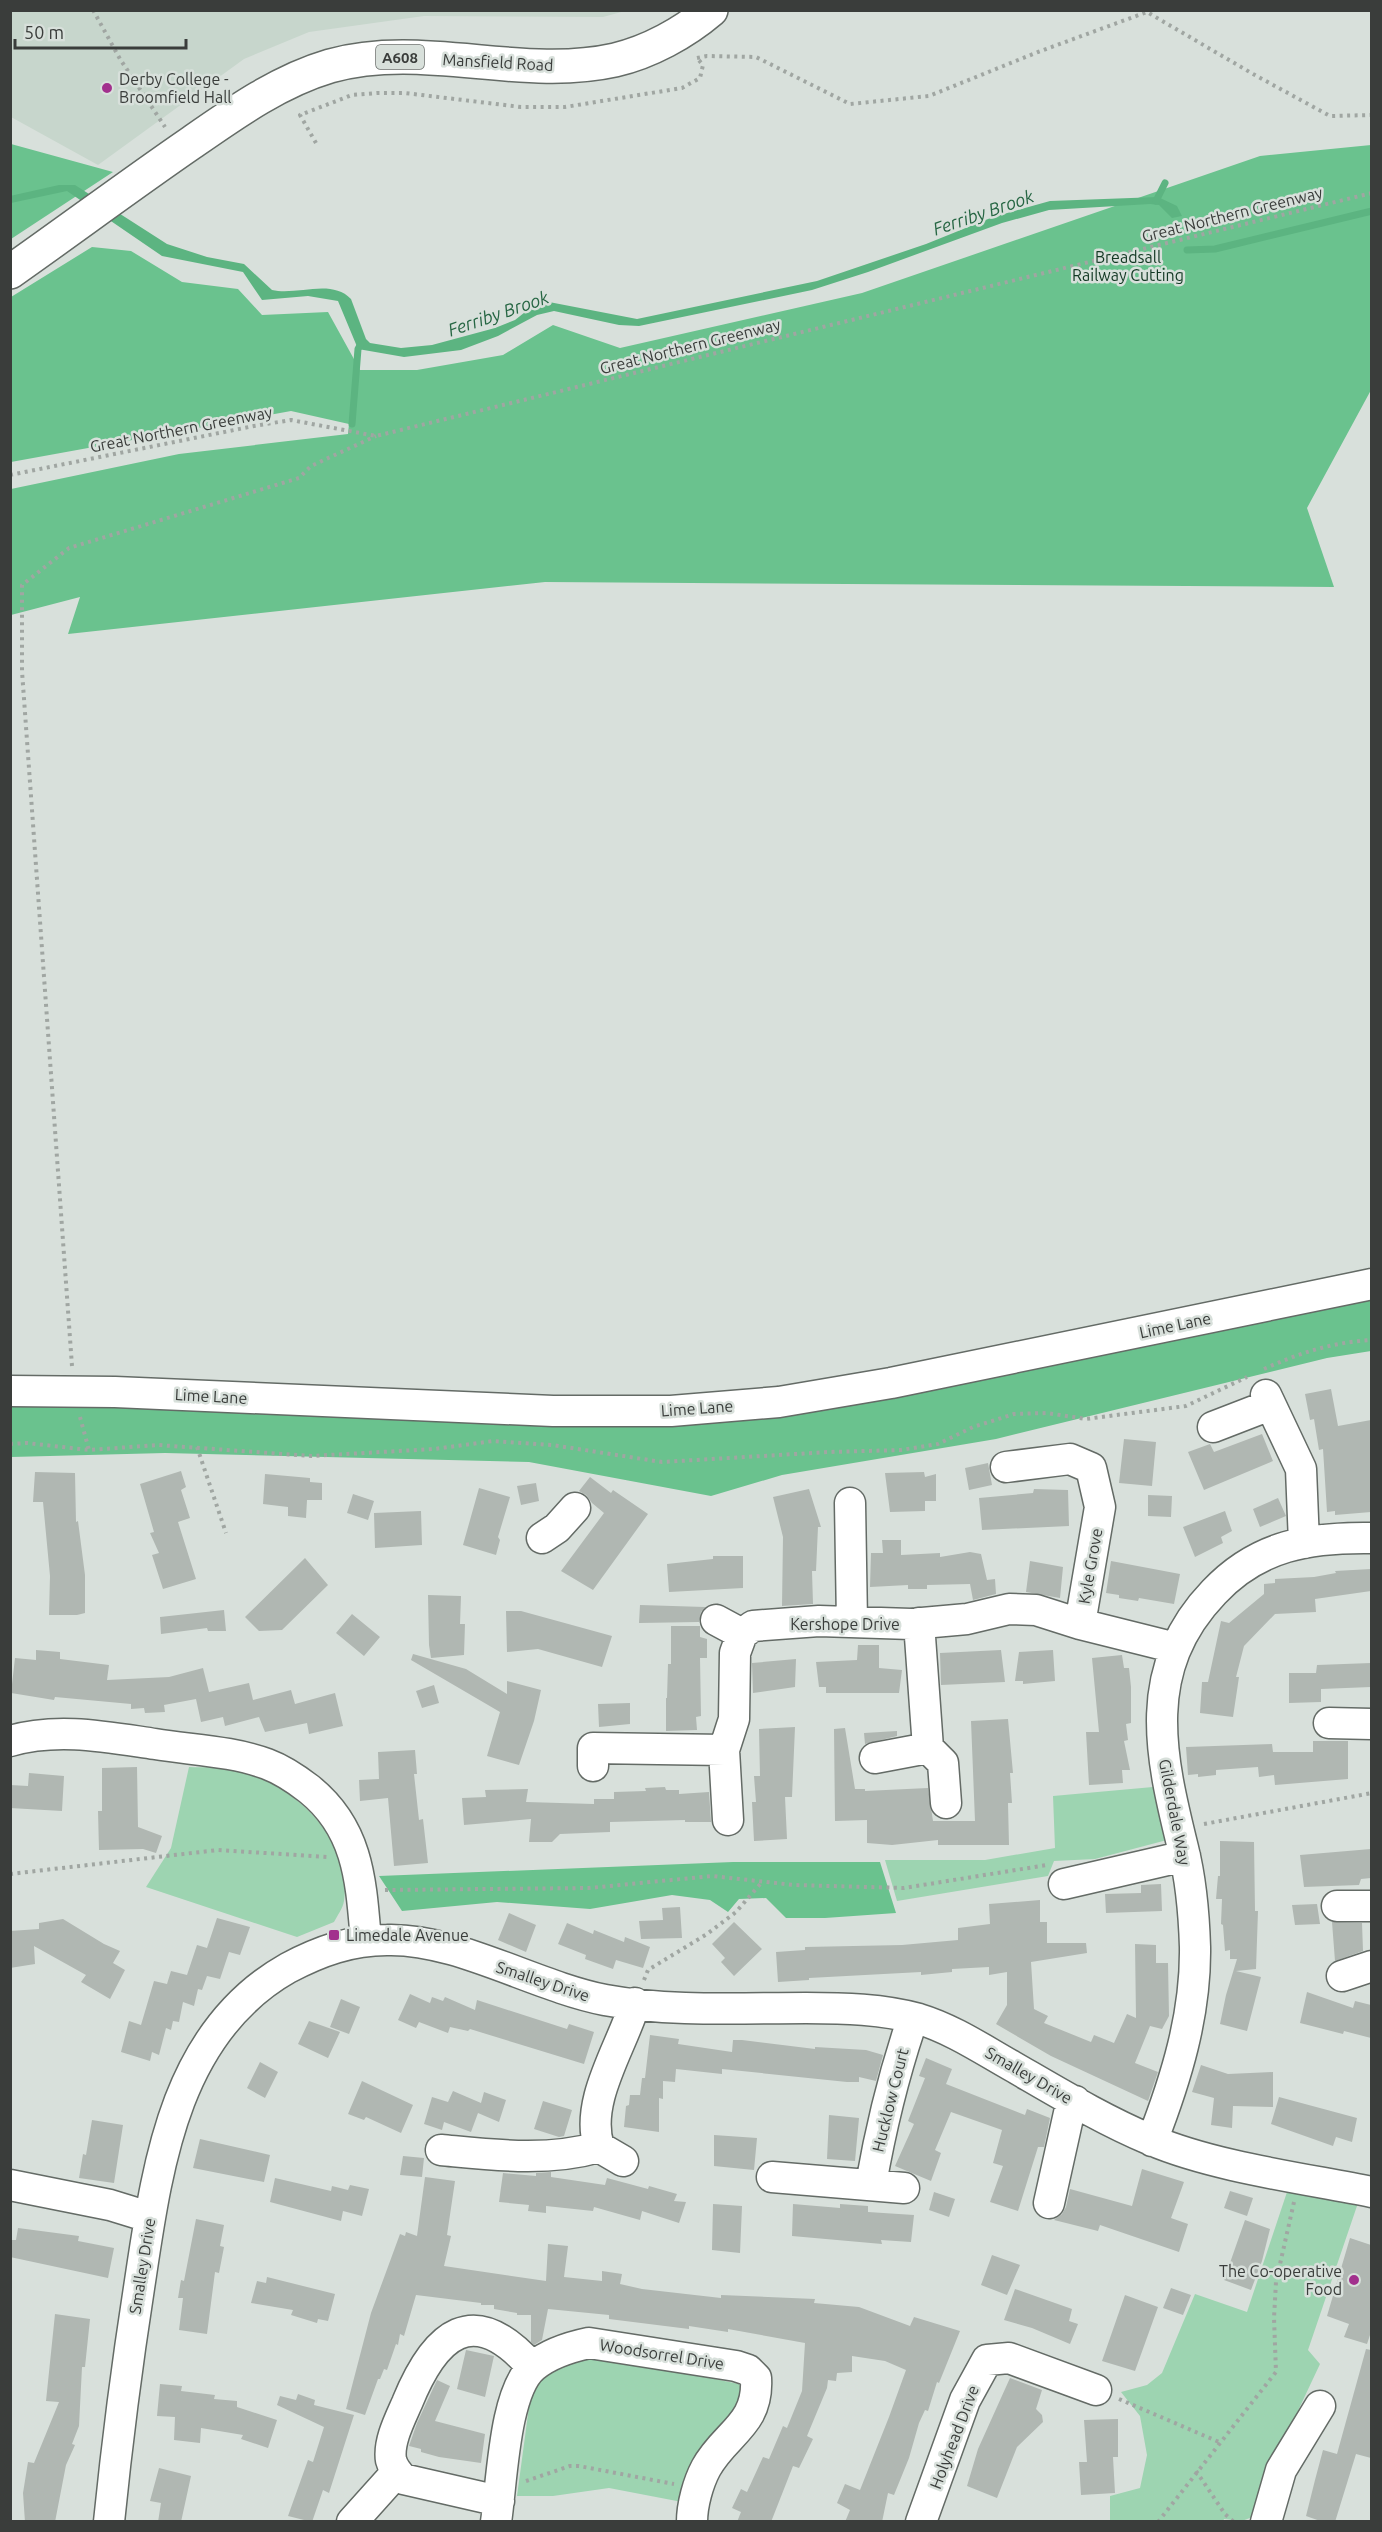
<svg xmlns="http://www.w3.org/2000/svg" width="1382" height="2532" viewBox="0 0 1382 2532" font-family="Ubuntu,sans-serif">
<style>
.built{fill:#c7d6cc}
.green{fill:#9dd4b1}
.forest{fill:#6ac28e}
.water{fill:#5cb481}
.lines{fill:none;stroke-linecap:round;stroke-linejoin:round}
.stream{stroke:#5cb481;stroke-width:7}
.building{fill:#b0b7b2}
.minor-casing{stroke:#646b66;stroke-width:33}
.major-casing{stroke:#646b66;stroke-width:36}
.path{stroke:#a0a6a2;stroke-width:4;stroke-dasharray:3 4.5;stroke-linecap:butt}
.minor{stroke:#fff;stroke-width:30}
.major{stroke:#fff;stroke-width:33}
.poi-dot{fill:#a2308d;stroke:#d8e0db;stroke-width:2}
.labels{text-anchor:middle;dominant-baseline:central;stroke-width:5;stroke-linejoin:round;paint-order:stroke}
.shield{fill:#d8e0db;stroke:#696e6b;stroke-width:1.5}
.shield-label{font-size:15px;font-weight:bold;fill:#3a3d3b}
.street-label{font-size:16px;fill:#3a3d3b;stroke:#d8e0db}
.poi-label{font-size:16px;fill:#3a3d3b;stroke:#d8e0db;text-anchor:start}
.park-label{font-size:16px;fill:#123823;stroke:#d8e0db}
.water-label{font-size:18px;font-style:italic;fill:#266643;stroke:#d8e0db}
</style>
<rect width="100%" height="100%" fill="#d8e0db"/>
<path class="built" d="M11 11H625L603 17 424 16 309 32 244 59 98 165 11 117Z"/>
<path class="green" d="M189 1767C203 1768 218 1766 231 1769 290 1780 353 1837 344 1901 343 1908 337 1916 334 1922L297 1937 146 1887 171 1848Z
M1153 1787 1167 1840 1095 1859 1054 1861 1048 1876 897 1901 885 1860H985L1055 1848 1053 1796Z
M1288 2189 1358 2203 1308 2350 1320 2364 1288 2432 1255 2516 1242 2521 1224 2519 1223 2522H1110V2496L1140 2488 1147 2455 1140 2416 1121 2392 1147 2385 1162 2373 1195 2294 1247 2312Z
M603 2356 739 2384 746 2395 682 2502 609 2488 553 2496H517L531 2392C549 2365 572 2360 603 2356Z"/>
<path class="forest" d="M11 144 113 172 11 239Z
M1371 145V390L1307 508 1334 587 545 582 68 634 80 597 11 615V489L179 454 348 434 349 424 291 411 11 462V297L92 247 131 251 182 282 238 289 262 315 328 312 360 370H417L503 355 553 325 620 348 862 293 1260 156Z
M1371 1297V1351L1327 1358 996 1439 782 1475 711 1496 529 1462 165 1453 11 1457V1400L565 1421Z
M733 1862H880L896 1913 825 1918H786L766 1898 739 1899 728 1912 710 1900 672 1895 590 1909 497 1902 402 1911 379 1876Z"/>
<path class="water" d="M59 185H75L167 244 207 257 244 264 272 290C297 296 331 278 351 299L366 339 370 343 401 348 432 345 495 328 515 320 534 305 549 302 637 319 817 281 926 244 993 217 1050 201 1158 197 1177 206 1182 216 1172 218 1159 205 1150 204 1049 210 1002 223 868 272 812 290 639 326 619 325 554 311 537 315 498 336 461 350 404 357 358 349 338 301 308 296 262 300 243 272 162 256 67 191 11 203 10 196Z"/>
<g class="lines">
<path class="stream" d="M1156 201 1165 183
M1187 250 1215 249 1372 211
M352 424 358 349 362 342"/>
</g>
<path class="building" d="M1331 1389 1338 1426 1371 1420V1512L1335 1515V1511L1327 1512 1323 1449 1319 1450 1314 1419 1310 1420 1305 1394Z
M1262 1434 1273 1461 1204 1490 1188 1452 1210 1444 1214 1452Z
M1124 1439 1156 1442 1152 1486 1119 1483Z
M988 1463 992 1485 969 1490 965 1468Z
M181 1471 186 1487 181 1490 190 1518 178 1522 196 1579 163 1589 152 1555 159 1553 150 1533 154 1532 140 1484Z
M35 1472 75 1473 76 1522 78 1521 85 1575V1613L77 1615H49L50 1576 43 1502H33Z
M924 1472 925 1477 936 1474V1501H925V1511L890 1512 885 1473Z
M265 1474 310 1478V1482L322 1483V1500H307L306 1518 288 1516V1507L263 1504Z
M590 1477 611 1493 613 1490 648 1514 593 1590 561 1571 604 1513 592 1503 586 1495 579 1491Z
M536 1483 539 1501 521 1505 517 1486Z
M479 1488 510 1497 498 1537 500 1540 496 1555 463 1545Z
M809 1489 821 1527H818L816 1571H812L813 1604 782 1606 783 1537 773 1497Z
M1034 1489 1068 1490 1069 1526 982 1530 979 1498 1033 1493Z
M353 1494 374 1501 368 1520 347 1513Z
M1148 1495 1172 1496 1171 1517 1148 1516Z
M1278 1498 1286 1516 1260 1527 1253 1509Z
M421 1511 422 1545 375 1548 374 1513Z
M1225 1511 1232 1531 1221 1537 1223 1543 1195 1557 1183 1527Z
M882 1540H901V1555L940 1553V1557L970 1552 981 1554 987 1580 995 1579 996 1594 973 1600 970 1584 927 1585V1589H908V1585L870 1587 871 1553H883Z
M713 1556H743V1588L669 1592 667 1564 713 1559Z
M305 1558 328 1585 282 1630 259 1631 245 1617Z
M1030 1561 1063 1567 1060 1598 1026 1592Z
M1111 1561 1180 1574 1174 1604 1139 1598 1138 1601 1119 1598V1595L1106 1593Z
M1371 1569V1591L1315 1599 1316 1612 1275 1614 1244 1646 1236 1677H1239L1233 1717 1200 1713 1202 1682H1208L1221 1621 1229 1623 1264 1594V1584L1275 1583V1579L1314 1577 1336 1573 1335 1571Z
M428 1595 461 1596 460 1624H465L464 1655 431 1658 429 1645Z
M640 1605 705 1607V1608L701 1612 699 1622 639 1623Z
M224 1610 226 1631H208L207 1628 161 1634 160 1617Z
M506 1611H521L612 1636 602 1667 538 1649 507 1652Z
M352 1614 380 1637 364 1656 336 1633Z
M671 1626H700V1637L707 1639V1658H700L701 1716 696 1717 697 1730 666 1731V1698H667L668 1664H671Z
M858 1645H879V1668L902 1670 899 1693H826V1687H819L816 1662 857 1660Z
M36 1650 60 1652V1659L109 1665 107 1680 169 1677 203 1668 209 1692 249 1683 253 1700 291 1690 295 1704 335 1693 343 1726 309 1734 307 1723 265 1732 259 1717 225 1726 223 1717 201 1722 196 1699 164 1705 165 1712 145 1713 144 1708 131 1709V1704L55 1697 54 1700 11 1693 15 1658 36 1660Z
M1001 1650 1005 1682 941 1685 940 1653Z
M1053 1650 1055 1681 1023 1684V1681H1015L1019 1652Z
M413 1654 466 1669 507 1694V1681L541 1690 534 1721 519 1765 487 1756 500 1712 411 1660Z
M1122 1655 1124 1668H1129L1131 1687V1723L1126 1724 1128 1740 1124 1741 1130 1770H1122L1123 1783 1089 1785 1086 1732H1099L1092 1658Z
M796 1659 795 1687 753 1693 752 1663Z
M1371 1663V1687L1321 1689V1702L1289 1703V1673H1316L1317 1665Z
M434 1685 439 1703 422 1708 416 1691Z
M630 1703V1724L599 1727 598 1704Z
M1008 1719 1013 1773H1010L1012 1803H1008L1009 1845H938V1840L892 1845 867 1843V1820L835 1821 834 1729 845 1728 855 1789H865V1791L928 1788 933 1821H975L971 1721Z
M795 1727 792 1797H785L787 1839 754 1841 752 1802H756L754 1776H760L759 1729Z
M897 1731V1736L865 1744 864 1733Z
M1313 1741H1348V1779L1275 1785 1274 1775 1259 1777 1258 1767 1216 1770V1775L1198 1777V1774L1188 1775 1186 1747 1272 1744 1273 1752H1313Z
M415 1750 417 1774H414L419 1820 423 1819 428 1863 394 1866 388 1798 360 1801 359 1780 379 1779 378 1752Z
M137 1767 138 1827 162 1836 156 1853 143 1849 99 1850 98 1811H102V1768Z
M29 1773 64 1776 62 1811 10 1808V1785L28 1786Z
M665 1787 666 1790H679V1794L709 1792 711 1822H685V1820L610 1822V1832L560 1834 552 1842H529L531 1819 464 1825 462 1798 486 1797 485 1790 528 1789 526 1802 594 1804V1799H614V1792L646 1791 645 1788Z
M1220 1841 1254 1842 1255 1911H1258L1256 1969 1236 1971 1261 1977 1247 2031 1220 2024 1226 1995 1237 1959H1230V1950L1225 1951 1223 1925 1221 1924 1222 1899H1216L1218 1876H1220Z
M1371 1849V1878L1361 1879 1359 1885 1304 1887 1300 1855Z
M1161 1884 1162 1911 1106 1913 1105 1894 1141 1893V1885Z
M1040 1900V1922H1047V1943H1086L1087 1953 1031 1962 1034 2009 1048 2016 1044 2023 1091 2042 1094 2035 1114 2043 1127 2014 1136 2018 1135 1944 1156 1945V1963H1168L1169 2016 1162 2029 1150 2026 1135 2063 1158 2072 1148 2101 1051 2056 996 2024 1007 2005V1972L989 1975V1967L952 1969V1972L921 1975V1972L809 1978V1980L778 1982 776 1952 805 1950V1947L902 1945 958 1940V1928L990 1924 989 1904Z
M1317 1904 1320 1924 1295 1925 1292 1905Z
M680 1907 682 1938 641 1939 639 1921 663 1920 662 1908Z
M509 1913 536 1925 526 1952 498 1940Z
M217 1918 250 1927 240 1955 229 1952 220 1979 207 1976 202 1990 198 1989 194 2006 183 2002 179 2022 173 2021 171 2030 166 2028 159 2055 152 2052 150 2061 121 2052 129 2021 141 2025 154 1981 167 1984 171 1971 187 1975 197 1945 207 1948Z
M63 1919 104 1944 120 1951 113 1963 125 1970 110 1999 81 1982 86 1975 34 1946 35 1964 10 1968V1931L39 1929V1923Z
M734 1922 762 1949 734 1976 721 1962 725 1958 712 1944Z
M1332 1922 1362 1923 1363 1951 1335 1961Z
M567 1923 593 1934 594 1930 624 1942 625 1937 650 1947 643 1968 616 1960 613 1969 585 1959 586 1955 558 1944Z
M1307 1992 1353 2008 1355 2001 1371 2005V2038L1344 2031 1343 2034 1300 2023Z
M410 1994 430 2003 432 1997 443 2001 445 1997 475 2010 477 2000 567 2029 569 2024 594 2032 584 2064 470 2029 468 2031 450 2027 448 2033 419 2022 416 2028 398 2020Z
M341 1999 360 2007 349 2034 330 2027Z
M309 2021 340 2032 328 2058 298 2044Z
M650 2035 679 2039 678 2044 732 2052 733 2040H742L815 2049V2047L866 2050 883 2055 876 2081 859 2077V2082H847L722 2069V2074L676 2069 675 2082 663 2081V2099L659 2098V2132L624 2127 626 2106 629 2105 630 2095H640L642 2078H645Z
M926 2058 952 2069 946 2084 1025 2115 1027 2109 1050 2118 1044 2147H1038L1018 2211 990 2202 1003 2166 993 2163 1002 2130 951 2112 935 2150 941 2153 931 2181 895 2166 914 2124 908 2121 925 2078 919 2076Z
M260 2062 278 2072 265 2098 247 2088Z
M1201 2065 1228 2074 1273 2072V2107L1233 2106 1232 2128 1211 2125 1214 2098 1192 2092Z
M362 2081 413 2105 401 2133 366 2117 364 2120 348 2114Z
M453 2091 481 2103 484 2092 506 2100 499 2122 478 2113 471 2132 444 2122 442 2130 424 2124 432 2097 448 2102Z
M1279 2097 1357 2118 1352 2142 1336 2137 1333 2146 1271 2124Z
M543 2101 572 2110 564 2136 559 2137 534 2129Z
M829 2115 859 2118 855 2161 827 2159Z
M92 2120 123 2125 114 2183 79 2178 83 2154 86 2155Z
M714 2135 757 2138 754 2170 714 2166Z
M200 2139 270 2155 264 2182 193 2168Z
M403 2156 424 2158 422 2177 400 2175Z
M1142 2169 1184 2182 1171 2218 1188 2224 1179 2252 1100 2225 1098 2231 1054 2220 1062 2214 1066 2207 1070 2189 1132 2206Z
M551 2172V2177L605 2185 607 2178 648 2189 649 2186 677 2194 674 2201 686 2202 679 2223 642 2211 640 2220 594 2207 593 2211 546 2206V2213L528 2211 529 2205 499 2202 503 2173 536 2176V2173Z
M425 2177 455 2181 447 2235 451 2236 444 2266 546 2281 548 2244 568 2246 564 2277 602 2281V2271L622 2274 620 2284 642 2289 721 2298V2295L815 2299 814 2303 859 2307 910 2326 914 2317 960 2331 939 2383 937 2382 928 2411 925 2410 919 2423 909 2458 894 2495 888 2493 882 2522H845L850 2510 837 2503 845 2484 860 2490 889 2417 906 2370 885 2361 852 2356V2372L837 2373 836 2381 828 2380 827 2388 807 2436 813 2439 799 2468 793 2466 771 2522H737L741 2512 732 2508 741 2489 747 2492 763 2457 769 2459 783 2426 787 2428 802 2391 805 2343 728 2329V2332L689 2326V2329L609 2319V2315L548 2309 542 2340 534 2345 531 2342V2315H517V2313L494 2309V2305H481V2303L416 2295 404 2336 400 2334 398 2345 396 2344 387 2370 384 2369 380 2379H378L365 2415 346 2409 371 2313 400 2234 405 2236 406 2232 417 2236Z
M275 2178 331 2191 332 2186 348 2190 350 2185 369 2189 362 2216 343 2211 341 2221 270 2202Z
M1230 2191 1253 2198 1247 2216 1224 2208Z
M934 2192 955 2199 949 2217 929 2210Z
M713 2204 742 2206 740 2253 712 2250Z
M793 2204 840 2208V2204L868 2206V2212L914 2215 911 2242 881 2240 882 2244 792 2236Z
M196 2219 224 2225 220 2246 224 2247 219 2273 215 2272 207 2334 179 2330 183 2298H178L181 2280 184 2281Z
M1245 2220 1270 2229 1262 2261 1251 2290 1224 2280Z
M18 2228 79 2236 78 2241 114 2248 108 2278 10 2257V2240H16Z
M1350 2238 1371 2245V2332L1367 2344 1344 2337 1349 2324 1327 2316Z
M992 2255 1020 2265 1007 2295 981 2285Z
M267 2277 335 2294 328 2321 318 2319 317 2323 291 2315 293 2310 251 2303 257 2281 266 2283Z
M1171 2288 1191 2295 1183 2315 1163 2308Z
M1015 2289 1072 2309 1069 2321 1078 2324 1070 2344 1032 2328 1004 2320Z
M1125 2295 1158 2307 1135 2371 1102 2361Z
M55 2314 90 2319 85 2367H82L79 2426 72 2444 75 2445 66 2465 55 2522H25L23 2493 28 2462 34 2463 59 2402 46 2401Z
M1366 2349 1371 2350V2458L1356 2454 1335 2522H1323L1306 2516 1315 2480 1323 2450 1337 2454Z
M466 2350 494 2356 485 2397 457 2389Z
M1010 2378 1042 2390 1036 2409 1042 2415 1043 2422 1017 2447 997 2498 967 2486 978 2449Z
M437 2380 450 2386 435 2421 485 2434 481 2463 439 2457 421 2452V2449L409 2446 417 2423Z
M160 2384 182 2386 181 2391 215 2395 214 2399 237 2401V2407L277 2420 268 2448 241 2439 243 2435 201 2428 200 2443 174 2440 175 2417 157 2416Z
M298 2394 315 2400 314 2405 354 2415 329 2493 323 2490 312 2522 288 2516 308 2460 313 2462 324 2427 277 2405 280 2396 296 2400Z
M1118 2419V2457H1113L1115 2493 1081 2495 1079 2462H1087L1084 2420Z
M159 2468 191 2476 181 2522H158L161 2503 150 2501Z"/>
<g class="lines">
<defs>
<path id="minor" d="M10 1391 115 1392 553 1411H671L779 1402 891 1383 1372 1284
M1266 1395 1301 1469 1304 1543
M1213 1427 1270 1405
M1006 1467 1070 1459 1091 1468 1100 1507 1080 1624
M850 1503 852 1622
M542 1538 557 1528 575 1508
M716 1620 742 1634
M919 1623 928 1748
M1329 1723 1372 1724
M10 1741C58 1727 107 1737 155 1744 191 1750 232 1751 267 1764 283 1770 296 1779 309 1789 359 1829 361 1882 366 1941
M928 1748 943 1763 946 1803
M724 1750 728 1820
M875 1758 928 1748
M593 1766V1748L724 1750 734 1719 735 1653 742 1634 753 1626 819 1621 911 1624 967 1619 1009 1609 1036 1610 1080 1624 1176 1648
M1064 1884 1185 1856
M1337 1906H1372
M1342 1976 1372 1966
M1152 2141C1176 2079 1196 2015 1195 1947 1194 1914 1191 1880 1183 1848 1160 1755 1140 1669 1214 1592 1258 1545 1310 1537 1372 1538
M441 2150C494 2155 547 2162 599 2147
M623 2161 599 2147C584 2101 622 2047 635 2003
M772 2177 904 2188
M871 2184C881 2127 894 2073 913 2018
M10 2185 110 2205 149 2217
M1049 2203 1069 2113 1075 2101
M499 2501 403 2479C398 2474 393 2468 391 2460 388 2442 400 2419 407 2403 435 2334 473 2300 532 2367
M109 2522C117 2443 127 2365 139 2288 157 2169 173 2033 288 1968 320 1951 351 1940 387 1940 457 1938 534 1986 605 2000 670 2012 740 2008 806 2008 843 2008 883 2009 919 2019 952 2029 982 2049 1012 2066 1057 2092 1103 2120 1151 2140 1215 2167 1302 2178 1372 2192
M352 2522 396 2473
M496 2522C502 2483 504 2390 534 2366 550 2353 570 2347 589 2343L736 2366 748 2370 756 2378C759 2425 725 2433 706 2468 698 2483 692 2505 692 2522
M921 2522 965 2400 987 2360 1009 2358 1096 2390
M1266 2522 1281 2470 1320 2406"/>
<path id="major" d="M10 272C71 229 130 185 191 143 234 113 279 81 330 66 423 40 521 81 615 60 649 52 684 33 711 10"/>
</defs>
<use href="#minor" class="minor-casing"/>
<use href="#major" class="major-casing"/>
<path class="path" d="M93 10 120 59 165 127
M697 58 707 56 756 57 850 104 929 96 1038 52 1147 12 1253 74 1330 116 1372 115
M316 143 300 115 352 95 377 93H405L521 107H565L682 88 700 78 703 65 697 58
M10 475 254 426 291 420 376 436 1372 193
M72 1366 22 671V585L69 548 299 478 311 466 376 436
M1264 1369C1299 1353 1333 1342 1372 1340
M80 1417 89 1450
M10 1444 27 1443 89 1450 158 1445 311 1456 434 1449 493 1441 552 1445 662 1462 829 1452 901 1450 938 1444 973 1427 1014 1414 1047 1413 1086 1419 1186 1406 1247 1377
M197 1447 226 1533
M1204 1824 1372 1793
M10 1874 218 1850 328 1857
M385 1890 589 1888 712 1876 794 1885 904 1888 1047 1865
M644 1980 648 1970 707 1934 736 1912 762 1882
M1119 2399 1219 2442
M1196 2471 1225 2514 1234 2522
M526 2481 570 2466H579L674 2484
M1158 2522 1276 2372 1274 2318 1276 2282 1294 2202"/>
<use href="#minor" class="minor"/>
<use href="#major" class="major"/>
</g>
<g class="poi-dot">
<circle cx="107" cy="88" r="6"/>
<rect x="328" y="1929" width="12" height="12" rx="3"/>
<circle cx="1354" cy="2280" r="6"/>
</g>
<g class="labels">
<rect class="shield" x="376" y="45" width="48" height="24" rx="4.5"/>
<g class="shield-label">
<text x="400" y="57">A608</text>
</g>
<g class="street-label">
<text transform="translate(498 62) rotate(3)">Mansfield Road</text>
<text transform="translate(1232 214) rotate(-14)">Great Northern Greenway</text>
<text transform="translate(690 346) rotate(-14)">Great Northern Greenway</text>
<text transform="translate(181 429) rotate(-11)">Great Northern Greenway</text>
<text transform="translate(1175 1325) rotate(-12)">Lime Lane</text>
<text transform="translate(211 1396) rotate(3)">Lime Lane</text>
<text transform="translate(697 1408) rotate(-4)">Lime Lane</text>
<text transform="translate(1090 1566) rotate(-80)">Kyle Grove</text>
<text x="845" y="1624">Kershope Drive</text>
<text transform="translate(1175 1812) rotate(79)">Gilderdale Way</text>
<text transform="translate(543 1981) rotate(18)">Smalley Drive</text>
<text transform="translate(1029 2075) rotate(30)">Smalley Drive</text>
<text transform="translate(890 2100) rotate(-76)">Hucklow Court</text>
<text transform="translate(142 2266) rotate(-81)">Smalley Drive</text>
<text transform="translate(662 2354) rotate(9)">Woodsorrel Drive</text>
<text transform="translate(954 2437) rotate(-69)">Holyhead Drive</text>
</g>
<g class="poi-label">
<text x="119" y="79">Derby College -<tspan x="119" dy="18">Broomfield Hall</tspan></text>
<text x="346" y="1935">Limedale Avenue</text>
<text x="1342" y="2271" text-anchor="end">The Co-operative<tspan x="1342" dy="18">Food</tspan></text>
</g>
<g class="park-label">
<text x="1128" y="257">Breadsall<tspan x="1128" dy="18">Railway Cutting</tspan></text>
</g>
<g class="water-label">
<text transform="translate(983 212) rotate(-19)">Ferriby Brook</text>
<text transform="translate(498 313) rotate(-19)">Ferriby Brook</text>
</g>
</g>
<rect width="1382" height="2532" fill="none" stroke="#3a3d3b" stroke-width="24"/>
<path d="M15 39v9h171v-9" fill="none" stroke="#3a3d3b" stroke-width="3"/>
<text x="24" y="39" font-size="18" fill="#3a3d3b" stroke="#d8e0db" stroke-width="4.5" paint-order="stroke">50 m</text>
</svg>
